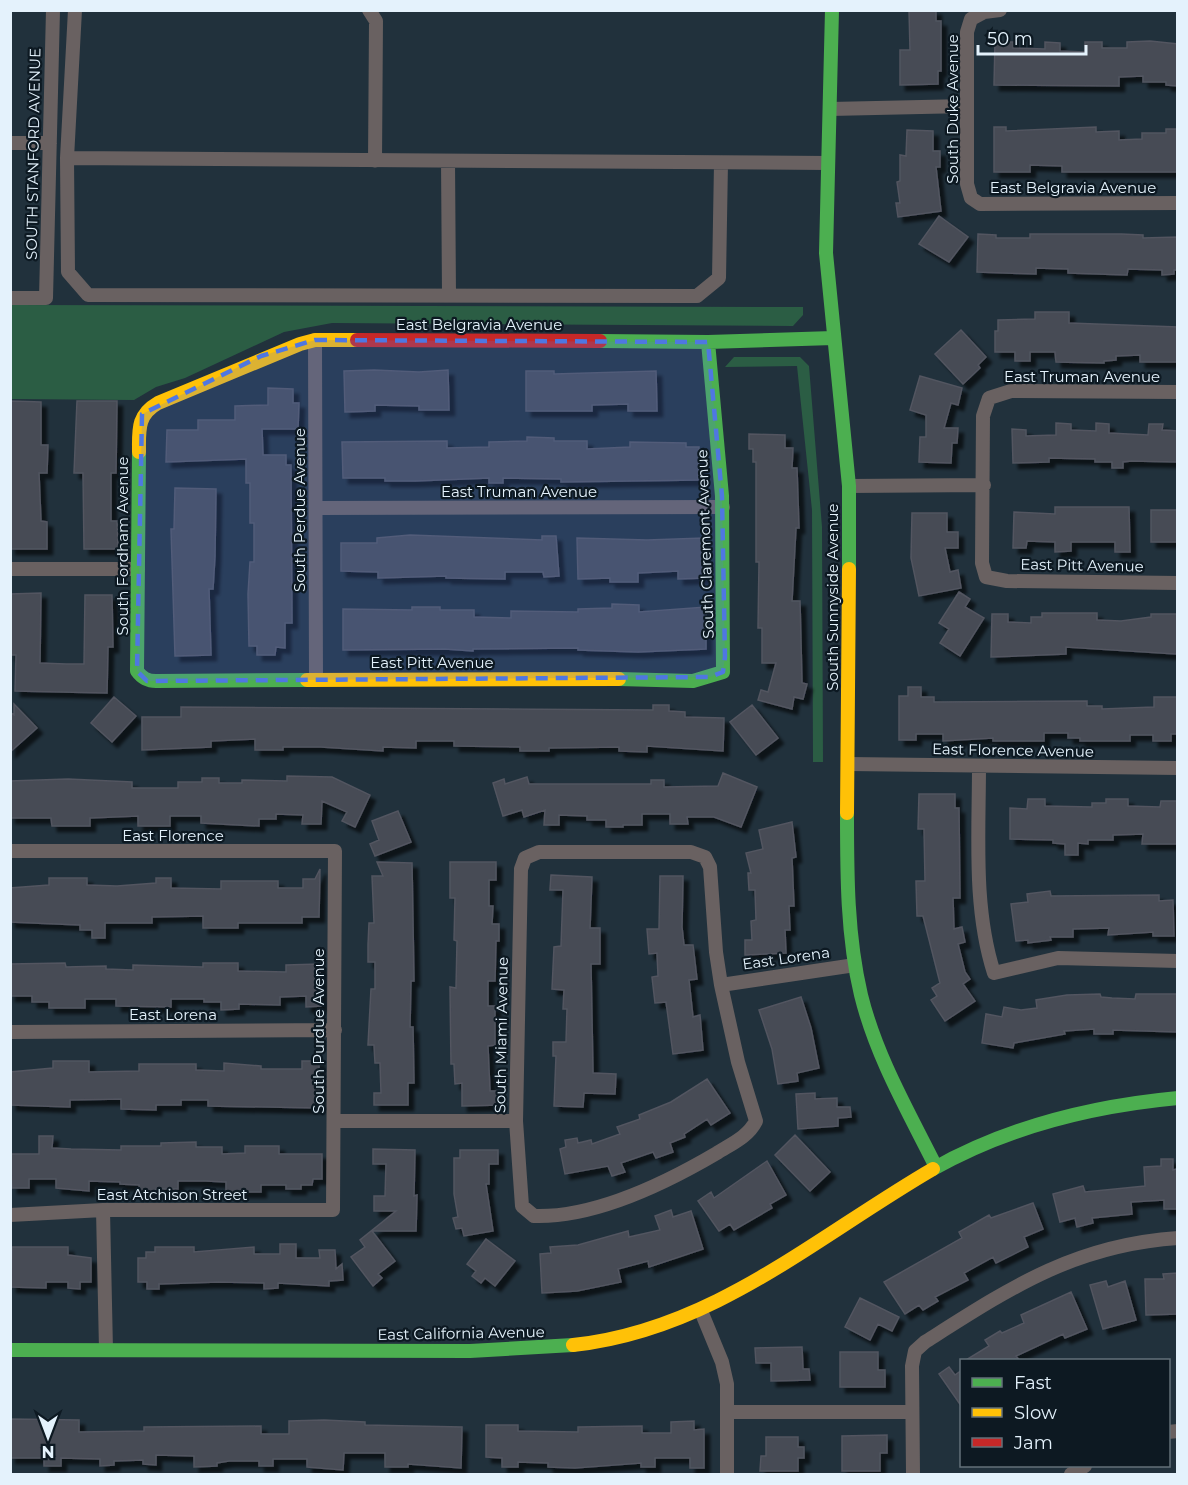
<svg xmlns="http://www.w3.org/2000/svg" width="1188" height="1485" viewBox="0 0 1188 1485" font-family="Montserrat,sans-serif">
<style>
.green{fill:#2b5d44}
.building{fill:#464b54;stroke:#525560;stroke-width:1.5;filter:url(#shadow)}
.lines{fill:none;stroke-linecap:round;stroke-linejoin:round}
.street{stroke:#696161;stroke-width:14}
.fast{stroke:#4caf50;stroke-width:14}
.slow{stroke:#ffc107;stroke-width:14}
.jam{stroke:#c62828;stroke-width:14}
.marked{fill:#4f77e1;fill-opacity:0.2;stroke:#4f77e1;stroke-width:4.5;stroke-dasharray:12 8;stroke-linejoin:round}
.labels{text-anchor:middle;dominant-baseline:central;stroke-width:4.5;stroke-linejoin:round;paint-order:stroke}
.street-label{font-size:15px;fill:#e4f2fc;stroke:#0d1922}
</style>
<defs>
<filter id="shadow"><feDropShadow dx="5.5" dy="5.5" stdDeviation="1.5" flood-color="#0009"/></filter>
</defs>
<rect width="100%" height="100%" fill="#21313c"/>
<path class="green" d="M11 305 803 307V315L793 326 332 323 284 332 185 378 156 387 134 400 11 399Z
M734 357H800L809 366 822 527 823 762H813L812 510 797 366 725 367Z"/>
<path class="building" d="M909 10H936V21H941V71H938V84L900 85V50H910Z
M1150 41 1178 44V86L1166 85V82H1143V76L1119 77V86L994 85 995 42H1013V48L1045 49V42L1060 43V51L1085 52V42H1102V48H1127V42Z
M994 127H1006V131L1096 127V132L1119 131V140L1142 139V133H1166V129H1178V172H1062V166L1030 165V172H994Z
M907 130 933 131V151H940V167H936L941 211 898 217 896 203H900L897 182 900 181V155L906 156Z
M939 216 968 237 949 262 919 244Z
M978 234 996 235V238H1030V234H1121L1143 235V238L1178 237V270H1174V274L1162 275V270L1128 269 1127 275 1068 273V269L1036 268V274L977 272Z
M1035 312H1069V323L1178 327V362H1140V355L1116 356V360L1104 361V363L1056 362 1055 352H1030V361H1015V352H995V331H998V320L1035 319Z
M961 330 986 357 978 365 980 368 963 384 935 354Z
M374 370 419 372 448 370 449 410H419V406L375 405V411L345 412 344 371Z
M526 371H554V374L656 371 657 411H628V404L592 405V411H526Z
M920 376 962 388 958 405 951 403 944 428H958L957 443H952L951 463 919 462 920 437H926V415L910 410Z
M268 388 293 389V403H299L298 429H262L263 455H286V465H291L292 623H285V648L276 647 275 655H257V646H249L248 594 250 562H254V523H250V483H246V459L166 462 167 430H198V420H235V406L268 405Z
M10 401 41 402V445H48L47 473H39L41 521 47 522V549H10Z
M77 401H117L116 473H111V521H117L118 549H84L83 473H74Z
M1056 423 1071 424V430L1096 431V423L1109 424V433L1148 435 1149 424H1163L1162 430 1178 431V462L1131 461 1123 462V468H1112V462H1095V459L1049 458V462L1013 463 1012 429 1026 430V436L1056 435Z
M749 434 785 435V448H793L792 468H797L799 528H796L792 601H800L802 683 807 684 803 699 794 697 792 709 758 700 761 690 768 692 776 663H762V628H758L759 562H756V462H753V449H749Z
M527 437 554 438V441H587V449L630 447V442L686 443V447H699L698 480 561 482V479L503 478V483H489V478L415 481H385V478H343L342 442 447 441V448L489 447V442L527 441Z
M175 488 216 489 215 556 213 589H209L211 655 175 656 171 529H174Z
M1055 507H1129L1130 552H1115V542H1071V551L1055 552V542L1027 541 1026 548H1013L1014 512 1055 514Z
M1151 510H1178V542H1151Z
M912 513H947V532H958V548H945L950 572 958 570 961 588 919 596 911 558Z
M410 535 542 540V536H556L559 576 544 577 543 572H505V579L446 578V576L378 578V572L341 571V543H377V538Z
M577 538 647 540 704 538 705 578 678 579V571L638 573V582H610V578L578 579Z
M959 592 970 599 965 607 984 618 960 656 940 643 949 629 939 623Z
M41 593 40 663 66 664H84L85 595H112L113 647H108L107 693 15 691 16 655H10V594Z
M612 604 639 605V612L706 607V649L638 652 578 650V648L473 649V651L445 649 343 650V609L412 610V607H440V610H474V617L511 618V611L578 612V609L612 608Z
M1042 613H1097V620L1121 621 1151 617V614H1178V649L1176 654 1066 647V654L991 657 992 614H1008V622L1031 623V617H1042Z
M908 687H921V697H934V702L1087 701V706H1102V709L1154 707V697H1178V734H1171V741H1153V735H1130V741H1080V738H1068V733H1044V741H993V738L943 741V734H916V740H899V696H908Z
M114 697 136 716 112 742 91 723Z
M14 704 37 728 10 752V712L14 715Z
M653 705H669V711L685 712V717L724 718 723 751 647 746V752L619 751V747L549 748V751H520V747L454 746V741H416V748L383 747V751L321 747H283V750H255V739L211 741V747L142 750V717H181V707L653 710Z
M752 705 778 738 756 755 730 722Z
M723 773 757 787 741 827 714 817H687L688 824H670V814H642V825H623V827H606V820H587V816L559 815V825H544L545 810 524 817 522 810 503 816 493 783 504 779 505 784 527 777 529 784H651V780H664V787L718 786Z
M287 776 332 777 370 795 355 827 342 821 347 812 322 801 321 824H302L303 815 276 814V819H259V826L201 823V816H170V826H138V816L90 818V826H52L51 818H10V781L68 779 132 782V788H178V782H202V778H219V783H242V780L287 781Z
M919 794H955V808H959L960 898H953L954 929 962 927 965 942 958 944 965 972 970 979 963 984 975 1001 945 1021 931 1000 937 996 932 988 940 983 923 916H917L916 881H925L924 829H918Z
M1028 799H1045V806L1092 807V803H1106V799H1128V806L1160 807 1161 801H1178L1177 844H1142L1143 834 1113 835V840H1088V844L1078 843V855H1065V844L1053 843V840L1010 839V808L1027 809Z
M398 811 411 842 375 856 370 844 379 840 372 821Z
M792 822 796 857 792 858 794 906H789L790 930H785L786 953 745 955V940H752L751 921 756 920 755 890H749L748 873H751L746 853 763 849 759 830Z
M377 862 412 863 414 981H411L410 1027H413L414 1083H408V1105H374V1093H381L380 1063H375L374 1045H368L371 989H375V962H368V945L369 923H374L372 876H383Z
M450 862H496V880H489V906H493L492 924H499V941H496L495 981H488V1006H495V1045L488 1046 490 1091H498L499 1105 462 1106V1083L455 1084 454 1064H451L450 987 456 988 457 941 454 940 455 898H450Z
M320 869 319 917H302V923H238V928H203V916L152 917V923H105V938H92V930H80V925L10 922V888L49 885V878H87V885L117 886 156 883V878H171V888L221 889V881H278V888H303V879H315Z
M551 875 592 877 590 928H600V964H591L593 1073 616 1074 615 1094 584 1093 583 1107 554 1106 556 1056H553V1042H566L567 1009H563L564 990 552 989 554 947 561 946 563 890H550Z
M660 876H683L682 927 684 945H693L697 979 689 980 693 1017 700 1015 703 1050 673 1054 666 1002 655 1003 652 977 658 976 657 953 649 954 647 929H659Z
M1050 891 1051 896 1159 895V901L1173 900 1174 936H1153V932L1108 935 1109 928 1073 929V937H1050L1051 940 1028 943V940L1016 941 1011 904 1028 902 1027 894Z
M65 963 66 967 106 966V969L133 970V965L203 967V963H238V971L286 972V965L320 964 321 1006 306 1007V996L280 997V1005L239 1004V1009L221 1010V1002H204V999H171V1007L116 1006V999H85V1008H49V1002H32V996H10V964Z
M1100 994 1101 997 1112 998 1135 999 1136 994H1178V1032L1113 1030V1034H1094V1029L1064 1031 1065 1034 1014 1043 1013 1048 982 1043 986 1014 1002 1017 1004 1007 1021 1010 1037 1008 1036 1000 1067 995Z
M801 997 811 1028 819 1068 797 1073 798 1081 778 1084 772 1049 759 1010Z
M53 1061H89V1072L139 1071V1064H196V1070L224 1071V1063L261 1066V1069H302V1061H319V1108L208 1106V1100H181V1105H156V1110L121 1109V1099L70 1100V1107L11 1105 10 1072 53 1068Z
M707 1079 730 1113 711 1125 707 1119 684 1134 685 1137 670 1143 673 1152 656 1158 653 1152 621 1163 625 1172 612 1176 608 1166 565 1174 560 1149 566 1147 565 1140 577 1138 578 1143 591 1140 592 1144 620 1134 617 1127 640 1119 639 1115 671 1102Z
M815 1093V1099L837 1098V1107H850L851 1117 838 1118V1126L798 1129 796 1094Z
M795 1135 830 1172 810 1191 775 1155Z
M39 1136H53L52 1148 71 1149 121 1150V1146H161V1143L196 1142V1147H222V1154L245 1153V1146H279V1154H322V1179H313L312 1185H301V1189H286V1185H261V1192H226V1182L206 1181H178V1189H156V1192L139 1191V1185L120 1184V1182L89 1181V1191L56 1188V1179H29V1188H12L10 1154H39Z
M373 1149 415 1150 414 1196 417 1195 416 1231H372L395 1261 378 1274 382 1278 373 1286 351 1257 365 1247 360 1240 396 1211H374V1196H385L386 1164H373Z
M460 1150H498V1164H489V1184H486L493 1231 464 1236 462 1228 456 1229 453 1218 458 1217 454 1194V1158H460Z
M1161 1159H1173V1170L1177 1169 1178 1209H1164V1200L1131 1202 1132 1214 1092 1218 1093 1223 1077 1227 1075 1218 1060 1222 1053 1194 1083 1186 1085 1192 1145 1186 1144 1167 1161 1166Z
M767 1161 786 1195 770 1204 772 1208 734 1230 730 1224 719 1231 698 1201 711 1192 714 1198Z
M1033 1203 1043 1229 1024 1237 1028 1247 996 1263 993 1257 964 1273 968 1280 935 1297 938 1301 923 1310 919 1305 905 1314 884 1282 962 1238 959 1232 989 1215 991 1218Z
M671 1210 673 1217 691 1211 703 1249 649 1267 648 1261 618 1269 621 1282 577 1291 542 1293 540 1254 551 1253 550 1247 578 1245 628 1231 629 1237 660 1230 655 1216Z
M486 1239 515 1261 495 1286 485 1278 481 1283 472 1276 476 1271 467 1264Z
M280 1244H296V1258H320L319 1250H335L336 1269 342 1264 343 1280 329 1281V1286L278 1283V1288L264 1289V1283L218 1282 159 1284V1289H147V1282H138V1258H146V1252H155V1247H194V1252L254 1247V1254H280Z
M12 1247H68V1255L91 1258V1282H80V1289L68 1288V1282H46V1288L11 1287Z
M1178 1273V1314L1146 1315 1145 1279H1164L1163 1274Z
M1106 1281 1108 1287 1125 1281 1136 1320 1103 1329 1090 1285Z
M1071 1292 1087 1329 1065 1338 1063 1334 1016 1356 1019 1360H966L989 1346 985 1340 1000 1331 1002 1333 1024 1323 1021 1315Z
M860 1298 899 1317 892 1331 878 1324 870 1340 845 1327Z
M802 1347 803 1369H809L810 1380 771 1381V1363H756L755 1348Z
M840 1352H878V1370H885V1387H840Z
M949 1367 955 1375 962 1370V1407L939 1374Z
M10 1419 79 1420V1432L144 1431V1427L261 1426V1434H289V1421L324 1420 365 1422V1425L462 1427 461 1468 408 1464V1467H385V1453H344L343 1470 307 1467V1459H273V1466H259V1461H229L217 1463V1466L194 1467V1456L156 1455V1465L143 1464V1460L114 1461V1465L100 1466V1459L61 1458V1466H44V1458H10Z
M694 1421V1430L704 1429V1468H690V1458H655V1467H641V1463L575 1468 548 1467V1463L518 1462V1467H502V1458L486 1457V1425H518V1431L578 1432V1427L642 1426V1433H671V1422Z
M887 1435V1453H880V1471H842V1436Z
M766 1437H798V1447H804V1458H798V1471H760L761 1456H766Z"/>
<g class="lines">
<path class="street" d="M75 10 67 158 68 272 88 295 697 296 719 278 721 163
M369 10 376 21 375 161
M1000 10 984 12 971 19 967 32V184L971 198 980 204 1178 203
M830 109 967 106
M10 143H50
M67 158 828 163
M448 161 449 295
M10 298H46L53 10
M315 340 316 680
M1178 392 1011 391 989 398 983 416 982 563 986 577 1007 581 1178 583
M849 486 984 485
M316 508 723 507
M10 569H138
M848 764 1178 768
M979 766C979 834 973 908 994 973L1058 958 1178 961
M10 851H335L333 1210H103L10 1215
M539 852H691L705 857 710 867 716 952 721 985 738 1062 756 1121C748 1137 731 1144 717 1153 666 1183 595 1218 534 1216L522 1206 516 1121 521 869 525 858Z
M721 985 855 965
M10 1032 335 1030
M335 1121H516
M103 1210 106 1350
M701 1311 722 1362 727 1384V1474
M727 1412H912
M1168 1432 1178 1431
M913 1474 912 1366 915 1351 925 1342C1010 1288 1074 1245 1178 1238
M1071 1474 1085 1466"/>
<path class="fast" d="M832 10 826 253 849 486V569
M600 341 708 342 833 338
M139 452 137 671C142 678 147 681 156 681L307 680
M619 679 693 681 723 672 722 496 708 342
M847 813C847 874 847 936 861 995 876 1056 908 1111 936 1167
M933 1169C1009 1126 1092 1106 1178 1098
M10 1350 470 1351 573 1345"/>
<path class="slow" d="M139 452C139 430 137 415 158 403L300 344 315 340H357
M307 680 619 679
M847 813 849 569
M573 1345C713 1330 816 1237 933 1169"/>
<path class="jam" d="M357 340 600 341"/>
</g>
<path class="marked" d="M315 340 708 342 722 496 725 657 723 672 710 677 147 681 137 671 142 414 261 356Z"/>
<g class="labels">
<g class="street-label">
<text transform="translate(952 109) rotate(-90)">South Duke Avenue</text>
<text transform="translate(33 154) rotate(-89)">SOUTH STANFORD AVENUE</text>
<text x="1073" y="187">East Belgravia Avenue</text>
<text x="479" y="324">East Belgravia Avenue</text>
<text x="1082" y="376">East Truman Avenue</text>
<text x="519" y="491">East Truman Avenue</text>
<text transform="translate(299 510) rotate(-90)">South Perdue Avenue</text>
<text transform="translate(705 544) rotate(-92)">South Claremont Avenue</text>
<text transform="translate(122 546) rotate(-90)">South Fordham Avenue</text>
<text transform="translate(1082 565) rotate(1)">East Pitt Avenue</text>
<text transform="translate(832 597) rotate(-90)">South Sunnyside Avenue</text>
<text x="432" y="662">East Pitt Avenue</text>
<text transform="translate(1013 750) rotate(1)">East Florence Avenue</text>
<text x="173" y="835">East Florence</text>
<text transform="translate(786 958) rotate(-8)">East Lorena</text>
<text x="173" y="1014">East Lorena</text>
<text transform="translate(318 1031) rotate(-90)">South Purdue Avenue</text>
<text transform="translate(501 1035) rotate(-89)">South Miami Avenue</text>
<text x="172" y="1194">East Atchison Street</text>
<text transform="translate(461 1333) rotate(-1)">East California Avenue</text>
</g>
</g>
<rect width="1188" height="1485" fill="none" stroke="#e4f2fc" stroke-width="24"/>
<rect x="960" y="1359" width="210" height="108" fill="#0d1922" stroke="#637079" stroke-width="1.5"/>
<rect x="972" y="1378" width="30" height="9" fill="#4caf50" stroke="#637079" stroke-width="1.5"/>
<text x="1014" y="1389" font-size="18" fill="#e4f2fc">Fast</text>
<rect x="972" y="1408" width="30" height="9" fill="#ffc107" stroke="#637079" stroke-width="1.5"/>
<text x="1014" y="1419" font-size="18" fill="#e4f2fc">Slow</text>
<rect x="972" y="1438" width="30" height="9" fill="#c62828" stroke="#637079" stroke-width="1.5"/>
<text x="1014" y="1449" font-size="18" fill="#e4f2fc">Jam</text>
<g transform="translate(48 1437) rotate(180)" stroke="#0d1922" stroke-width="4.5" paint-order="stroke">
<path d="M0-4.5L10 22L0 15L-10 22Z" fill="#e4f2fc"/>
<text y="-9" font-size="16" font-weight="bold" text-anchor="middle" fill="#e4f2fc">N</text>
</g>
<path d="M978 45v9h108v-9" fill="none" stroke="#e4f2fc" stroke-width="3"/>
<text x="987" y="45" font-size="18" fill="#e4f2fc" stroke="#0d1922" stroke-width="4.5" paint-order="stroke">50 m</text>
</svg>
